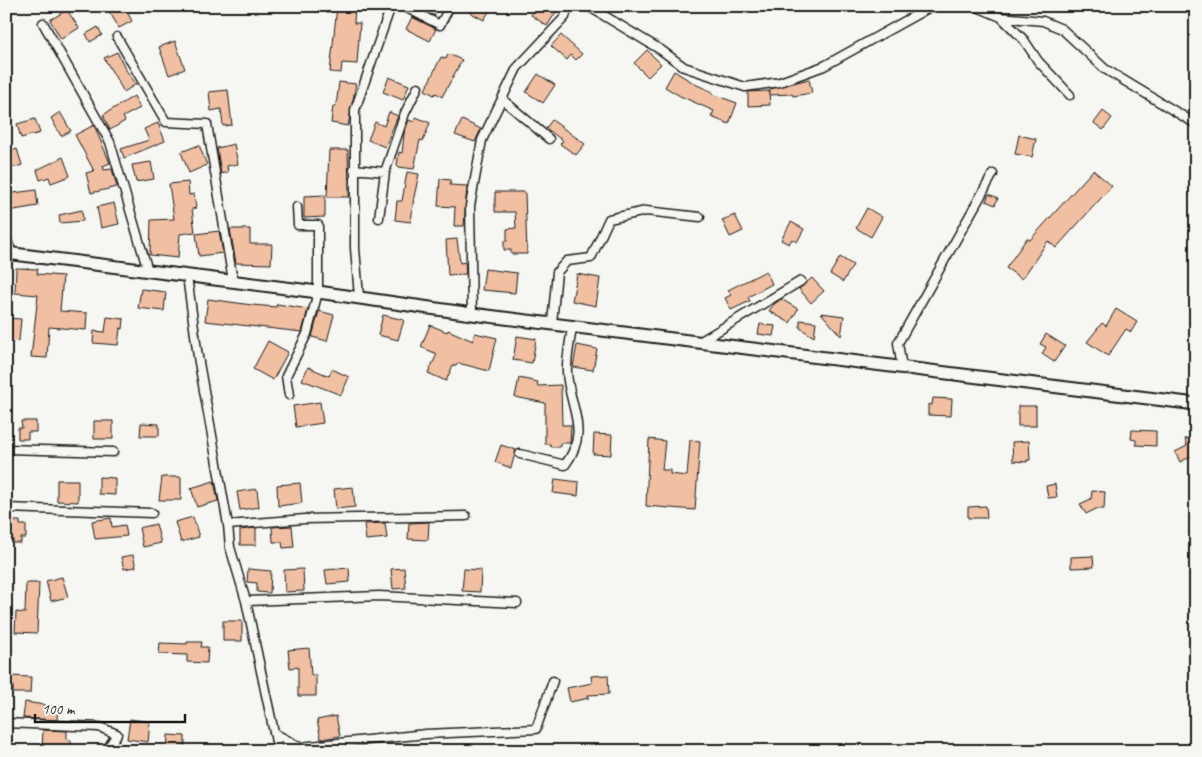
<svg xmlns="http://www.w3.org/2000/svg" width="1202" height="757" viewBox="0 0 1202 757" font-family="Caveat,sans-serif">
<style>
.building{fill:#f1bfa1;stroke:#1c1c1c}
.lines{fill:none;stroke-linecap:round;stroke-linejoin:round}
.street-casing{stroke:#1c1c1c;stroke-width:11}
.secondary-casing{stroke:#1c1c1c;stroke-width:15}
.street{stroke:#f6f6f2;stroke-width:8}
.secondary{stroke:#f6f6f2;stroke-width:11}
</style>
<rect width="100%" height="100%" fill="#f6f6f2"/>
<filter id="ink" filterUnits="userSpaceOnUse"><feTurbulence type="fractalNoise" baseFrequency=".02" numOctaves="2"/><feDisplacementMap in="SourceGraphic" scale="10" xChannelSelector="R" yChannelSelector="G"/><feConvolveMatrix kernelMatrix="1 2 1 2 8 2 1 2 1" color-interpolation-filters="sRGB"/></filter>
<g filter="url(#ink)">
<path class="building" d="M106 6H124L132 21 119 28Z
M337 6H355L354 23H360L357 64 342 63 341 73 330 72Z
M418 6H439L434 16Z
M473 6H492L484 20 469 12Z
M536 6H560L547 26 531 15Z
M67 10 79 28 61 39 50 20Z
M412 17 436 29 430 41 406 29Z
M98 27 102 35 90 42 86 34Z
M561 35 582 54 576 60 571 55 567 60 551 46Z
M175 41 185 69 169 75 159 47Z
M647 50 661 64 648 77 634 63Z
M117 52 126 70 136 84 124 92 104 58Z
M448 54 462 60 442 97 436 93 434 95 425 90 441 57 446 59Z
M674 71 697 85 713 92 712 94 737 103 729 124 711 117 714 111 680 96 665 87Z
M538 74 555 85 543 103 526 92Z
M389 77 409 85 403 100 383 92Z
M809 79 812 93 793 96 792 94 770 95V89Z
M339 82 356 84 348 126 331 123 333 106H336Z
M228 90 232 125 223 126 221 109 211 111 209 92Z
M769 91 770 105 748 106V92Z
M134 96 140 108 123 117 125 121 110 130 103 115Z
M1103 111 1112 118 1103 130 1094 123Z
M60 112 71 131 61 136 51 118Z
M389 112 398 116 385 147 368 140 375 122 384 126Z
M416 117 430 123 423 141 420 140 414 169 399 167 397 165 399 152 402 153 404 134 409 120 414 122Z
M35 119 40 133 21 138 17 124Z
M462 120 481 129 475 142 455 135Z
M552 120 585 144 576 155 560 144 563 141 546 128Z
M158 123 165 141 124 158 121 149 149 140 144 129Z
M94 125 110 163 103 166 104 170 112 169 117 187 91 193 86 173 94 171 75 135Z
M1019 135 1036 139 1032 157 1015 154Z
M234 144 238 164 227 166 228 172 221 174 217 148Z
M199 145 207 165 189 173 181 152Z
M17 149 22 165 6 170V153Z
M329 150H348L349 197H327Z
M63 157 70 176 51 183 49 177 40 180 37 170Z
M151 162 154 179 136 182 132 165Z
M1093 170 1112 186 1056 248 1048 241 1022 279 1006 268 1027 238 1030 240Z
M407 172 419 174 414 197 411 222 395 220 397 201H402Z
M440 179 451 180 450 185 467 186 464 226H454L455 207 438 206Z
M188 182 189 195 194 194 196 208 192 209 195 232 180 234 178 258 150 255 151 220 174 219 169 184Z
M36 190 38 206 8 211 6 194Z
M495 192H525L527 254H511V250H504V241H507V229L516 228 515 212H495Z
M989 194 998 198 995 205 986 201Z
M325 195V217L304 218V196Z
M114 203 119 224 101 228 97 207Z
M867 208 882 217 871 237 856 228Z
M82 210 83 221 60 223 59 215Z
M735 215 743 231 730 237 722 220Z
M791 222 804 229 797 242 792 239 789 244 781 240Z
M230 229H250V244H272L271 264 236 263Z
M219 231 223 253 199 256 196 234Z
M457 239 460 263 465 262 466 274 448 275 446 240Z
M840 257 853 265 843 282 830 274Z
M16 268 38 269 37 274 63 276 60 311 87 313 86 330 49 327 47 358 31 357 38 295 15 293Z
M485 269 517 273 515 293 482 290Z
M766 271 772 284 748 297 750 301 731 310 725 298 731 295 728 290Z
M577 274 600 278 596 306 572 301Z
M812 278 824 291 811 303 799 289Z
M141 289 166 292 164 311 138 308Z
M208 299 252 305 276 307 277 304 308 309 302 332 205 321Z
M781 299 798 309 790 323 769 311 773 305Z
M1116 309 1137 322 1131 332 1126 329 1108 356 1087 342 1102 323 1106 326Z
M319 311 334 315 327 341 312 337Z
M821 313 844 316 841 336Z
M383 315 404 320 398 340 378 335Z
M107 317 124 319 123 329 120 328 118 345 93 343 94 331 105 332Z
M6 318 21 319 19 341 6 340Z
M800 320 816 322 814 337 800 328Z
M760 324 775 326 773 336 758 334Z
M430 325 447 332 448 330 473 341 475 333 497 338 489 371 458 363 456 366 453 365 446 381 428 373 437 354 421 347Z
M1046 334 1065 346 1054 362 1042 354 1046 347 1040 344Z
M517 336 536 339 532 363 513 360Z
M268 341 288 352 273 380 253 369Z
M577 345 597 349 593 370 573 367Z
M308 367 329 376 332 369 349 377 341 395 302 380Z
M519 378 538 382 537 386 561 385 562 425H571L570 443H560V447H551L550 444H545V403L515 397Z
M933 398 952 399 951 416 928 415V404L932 405Z
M320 402 323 423 296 427 293 406Z
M1018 406H1036V426H1018Z
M21 421H36V432H28V439H18V428H22Z
M94 421H113V439H94Z
M141 423 159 424V436H140Z
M1132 430 1156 431V446L1136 445V440L1131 439Z
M594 434 612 435 611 455 593 454Z
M1196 436V454L1180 462 1175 452 1187 446 1185 439Z
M649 439 665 441 662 470H670V474L687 476 690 440 700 441 695 510 646 506Z
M1029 441 1030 460H1027V462L1013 461 1012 442Z
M501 445 516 450 511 468 495 462Z
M99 477 115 478V495L99 494Z
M162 477H181V500H159Z
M555 479 579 482 578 496 553 493Z
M57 480H78V502L57 501Z
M214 481 218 501 197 507 191 488Z
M300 483 302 503 278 506 277 485Z
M1055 484 1057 497 1048 498 1046 486Z
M353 487 355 507 336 509 334 489Z
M257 489 259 507 240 510 237 492Z
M1092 491 1105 492 1104 509H1096L1086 514 1080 504 1091 499Z
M986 506 987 518H968V507Z
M193 517 199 537 181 542 175 522Z
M111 518 112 527 125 525 127 536 95 539 92 521Z
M7 521H20V525H26V538H21V543H13V539H7Z
M429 522 428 540 408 539 409 523Z
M385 523 387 538 366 540 364 524Z
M156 524 161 543 143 547 139 528Z
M292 526 294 547 283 548 282 542H273L272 527Z
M256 528V545H240V530Z
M133 555 136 567 124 569 121 557Z
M1093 556 1094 567 1071 568V557Z
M349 568 350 582 327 584 325 570Z
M404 568 406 588 393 589 391 569Z
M248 569 271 571 270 593 257 592V583L247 582Z
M303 569 304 591 285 592 284 570Z
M464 569 481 570 480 592 462 591Z
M62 577 68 597 51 601 46 581Z
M26 583H39L37 633 15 632 16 612 25 613Z
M223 621H242V641H223Z
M187 642H202L201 647H208L207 663 187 662V655L159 654 160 643 187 644Z
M309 648 311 675H316V696H298V667L290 668 288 650Z
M608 675 609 694 588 695 589 698 570 702 567 688 592 683 591 676Z
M9 676 31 677 30 693H13V685H8Z
M25 702 58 707 57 720 23 718Z
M336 716 340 736 321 739 317 720Z
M130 719 150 722 148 742 127 739Z
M43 730 67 731V740H71V749L42 748Z
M168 735 185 736V751H167Z"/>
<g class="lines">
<defs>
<path id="street" d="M403 6 440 25 450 6
M588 6 661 50 684 67 745 87 780 82 824 66 932 6
M975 6 1001 17 1043 21 1062 29 1105 69 1196 124
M1001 17 1024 40 1038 61 1070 95
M43 23 110 142 148 271
M117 37 166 122 207 124 233 281
M502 99 549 139
M354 169 385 172 405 113 418 87
M379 218 385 172
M6 237 12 254
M187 276 198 357 228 525 230 547 246 601 278 751
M359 297 355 248V110L391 6
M472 314 470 206 482 140 517 68 565 17 568 6
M552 323 557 272 567 261 591 258 609 219 646 211 700 217
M701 341 801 281
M902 368 898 343 993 174
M289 395 286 376 307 334 318 292V225H298L297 207
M6 449 113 452
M520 454 565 465C591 430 569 408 567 372 566 357 571 340 572 325
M6 508 152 513
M228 525 305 519 466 516
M246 601 379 596 517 603
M6 723 99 727 117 734 106 751
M276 734 300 747 426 734 536 729 553 681"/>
<path id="secondary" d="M6 253 318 292 472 314 1196 404"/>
</defs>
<use href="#street" class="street-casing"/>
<use href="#secondary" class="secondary-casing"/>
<use href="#street" class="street"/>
<use href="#secondary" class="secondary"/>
</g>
</g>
<rect width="1202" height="757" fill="none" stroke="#f6f6f2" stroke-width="25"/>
<rect x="12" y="12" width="1177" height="732" fill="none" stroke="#1c1c1c" stroke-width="2" filter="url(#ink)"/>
<path d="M35 714v8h150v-8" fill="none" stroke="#1c1c1c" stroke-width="2.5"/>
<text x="42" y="714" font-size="15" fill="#1c1c1c" stroke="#f6f6f2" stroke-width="4" paint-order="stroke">100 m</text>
</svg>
